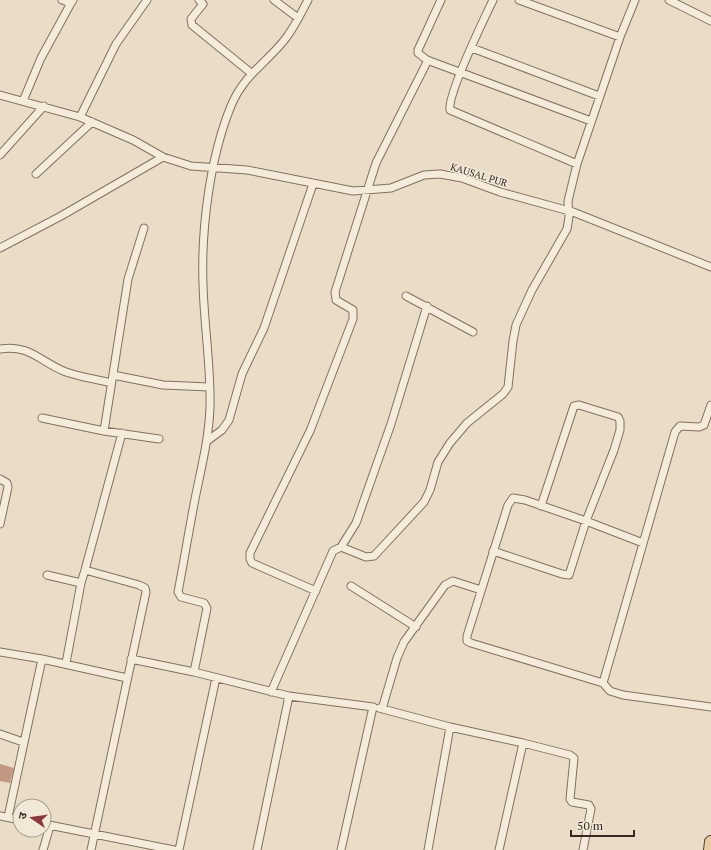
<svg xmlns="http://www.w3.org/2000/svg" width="711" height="850" viewBox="0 0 711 850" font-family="'PT Serif','Noto Sans Devanagari',serif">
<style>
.building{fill:#c39882}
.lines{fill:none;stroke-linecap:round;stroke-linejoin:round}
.minor-casing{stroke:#846f5f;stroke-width:9}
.primary-casing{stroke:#523f33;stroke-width:14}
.minor{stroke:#f5ebdb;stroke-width:7}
.primary{stroke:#e8cda5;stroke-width:12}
.labels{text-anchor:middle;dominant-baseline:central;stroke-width:3;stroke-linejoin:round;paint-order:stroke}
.street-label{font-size:10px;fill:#362921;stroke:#f2e8d7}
</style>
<rect width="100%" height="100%" fill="#eaddc8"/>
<path class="building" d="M0 764 14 768 10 783 0 781Z"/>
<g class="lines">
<defs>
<path id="minor" d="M62 0 71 3 73 0
M199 0 203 4 191 19 192 25 251 73
M274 0 298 18
M493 0C484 19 447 95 450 110L577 164
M519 0 620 37
M669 0 711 21
M472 48 599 96
M427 60 591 121
M0 95 80 117 133 140 163 157 191 166 247 170 353 191 391 188 424 175 440 174 462 178 500 192 573 212 711 267
M23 101 41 58 71 3
M80 117 116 44 147 0
M0 155 44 106
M36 174 92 122
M0 248 61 216 163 157
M406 296 473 332
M0 349C30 344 40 362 66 372 80 377 96 379 111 383
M113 375 163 385 209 387
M711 405 704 425 699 427 680 426 675 432 603 683 610 691 623 695 711 707
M42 418 104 431 159 439
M104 431 128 279 144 228
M207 441 222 430 229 420 242 374 264 328 313 184
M0 479 7 483 8 487 0 524
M341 547 366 557 374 556 424 502 430 490 438 462 450 443 467 423 503 394 508 387 513 341 516 325 532 290 567 229 569 217 568 201 577 164 620 37 635 0
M493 551 562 574 569 575 586 521 614 450 620 430V421L618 417 579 405 574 406 541 506
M47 575 81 583 85 570
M351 586 416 627
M316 591 252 563 250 559V553L310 431 353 319V310L336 300 335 292 376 163 426 64 427 60 418 53V50L441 0
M0 652 42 659 8 817
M42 659 127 678
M131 659 194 672
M66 663 81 583
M603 683 471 643 467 641V636L508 505 513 498 525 500 586 521 643 543
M271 692 333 551 341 547 356 523 391 424 427 306
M289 696 373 707 341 850
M379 708 450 727
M382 709 397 658 404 642 445 585 453 581 481 590
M0 734 23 742
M523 743 570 755 574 758 570 799 572 802 589 805 591 809 583 850
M0 816 20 820
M44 824 174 850
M43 850 50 826
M91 850 146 592 145 588 139 585 85 570 122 433
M179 850 216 678
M257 850 289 696 194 672 207 608 204 603 181 597 178 592C184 561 189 530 195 499 201 469 209 438 210 407 211 366 204 325 203 284 201 229 210 157 231 106 244 74 267 63 286 38 295 26 301 13 308 0
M428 850 450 727 523 743 499 850"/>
<path id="primary" d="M710 850 711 842"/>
</defs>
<use href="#minor" class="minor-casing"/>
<use href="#primary" class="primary-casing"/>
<use href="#minor" class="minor"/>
<use href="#primary" class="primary"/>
</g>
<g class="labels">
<g class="street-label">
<text transform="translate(479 175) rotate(17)">KAUSAL PUR</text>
</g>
</g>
<g transform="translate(32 818) rotate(283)"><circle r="19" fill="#f2e8d7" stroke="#a79c8e"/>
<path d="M0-3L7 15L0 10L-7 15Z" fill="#8c363e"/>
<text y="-6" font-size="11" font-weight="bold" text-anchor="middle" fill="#362921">उ</text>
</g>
<path d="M571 830v6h63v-6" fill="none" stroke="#362921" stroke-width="2"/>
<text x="577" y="830" font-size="12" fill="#362921" stroke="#f2e8d7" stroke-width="3" paint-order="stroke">50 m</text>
</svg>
